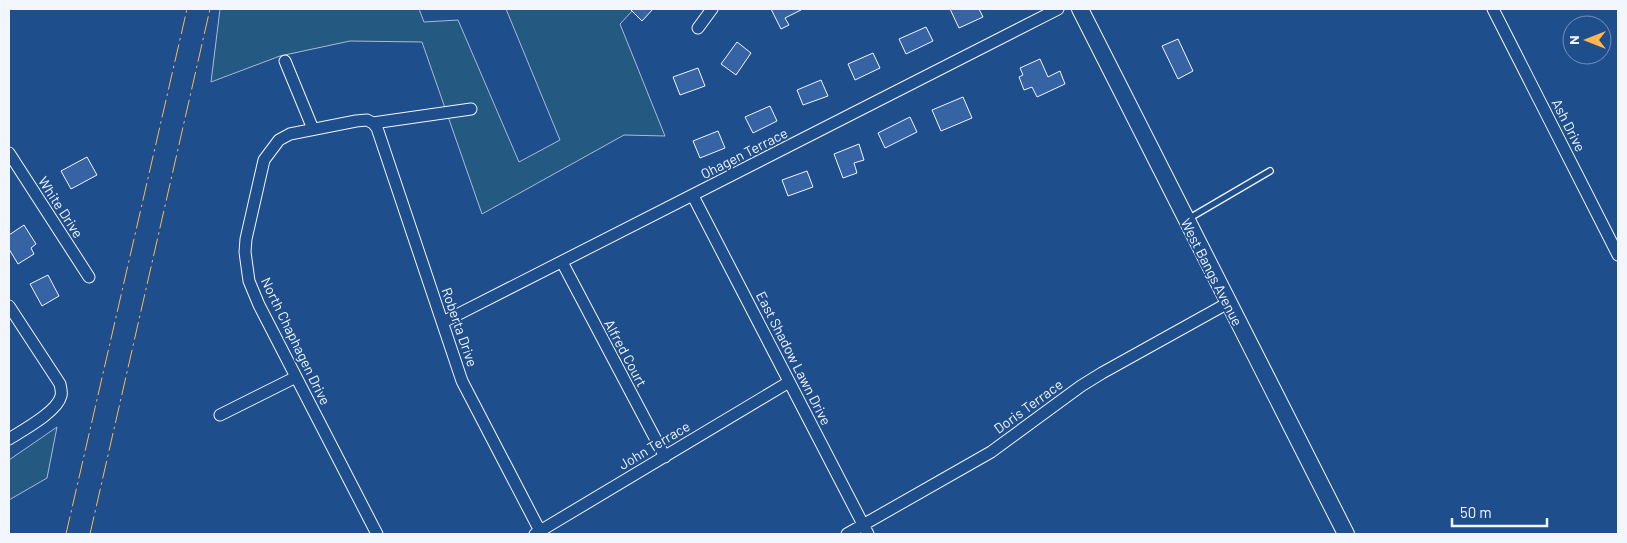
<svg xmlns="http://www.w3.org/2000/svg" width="1627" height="543" viewBox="0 0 1627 543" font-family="Barlow,sans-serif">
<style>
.green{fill:#245a82;stroke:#a8bbd7}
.building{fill:#3563a3;stroke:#f2f6ff}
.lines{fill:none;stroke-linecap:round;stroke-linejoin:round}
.lane-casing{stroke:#f2f6ff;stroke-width:8}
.street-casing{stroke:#f2f6ff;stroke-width:13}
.secondary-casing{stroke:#f2f6ff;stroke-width:18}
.lane{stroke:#1f4e8c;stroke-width:5.5}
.street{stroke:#1f4e8c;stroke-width:11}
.secondary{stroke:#1f4e8c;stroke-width:16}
.power{stroke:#ffb74d;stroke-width:1;stroke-dasharray:18 4 2.5 4;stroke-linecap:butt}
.labels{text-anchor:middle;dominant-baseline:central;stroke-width:4;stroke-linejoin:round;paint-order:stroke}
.street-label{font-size:14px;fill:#f2f6ff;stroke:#1f4e8c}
</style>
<rect width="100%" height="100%" fill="#1f4e8c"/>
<path class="green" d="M220 9H419L424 22 458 20 519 162 560 140 506 9H634L620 24 665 136 624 135 482 214 422 42 350 41 280 56 211 82Z
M57 427 47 478 9 500V460Z"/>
<path class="building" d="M630 9H653L642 21Z
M771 9H801V10L785 18 789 25 781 29Z
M950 9H979L983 17 959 28Z
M926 27 933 41 906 54 899 39Z
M1178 39 1193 71 1178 79 1162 46Z
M737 42 751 53 736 75 721 64Z
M873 53 880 68 855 80 848 64Z
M1040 59 1048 77 1060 71 1065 84 1037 97 1032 87 1024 90 1019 77 1023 75 1020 68Z
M698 68 705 86 680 95 673 77Z
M821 80 828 96 803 105 797 90Z
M963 97 972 118 941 131 932 110Z
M770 106 777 121 753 133 745 117Z
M910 117 917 132 885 148 878 133Z
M718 131 725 148 700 158 693 141Z
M859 144 864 160 854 163 857 173 843 178 834 154Z
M87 157 97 175 71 189 61 171Z
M807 171 813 187 788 196 782 180Z
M24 225 36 244 31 248 34 254 18 264 9 249V235Z
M48 275 59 296 42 306 30 284Z"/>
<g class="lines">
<defs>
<path id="lane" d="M1188 219 1270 171"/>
<path id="street" d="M1493 9 1618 255
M698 28 712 9
M285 61 313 129
M373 123 377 128 462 381 540 531
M9 153 89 277
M693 196 868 534
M562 262 665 457
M9 306 60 384C61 389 62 392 61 396 57 412 23 430 9 439
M443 322 1058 9
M220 415 296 377
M377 534 259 305 249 281 245 252 246 239 264 160 279 140 290 134 356 121 367 120 373 123 471 109
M535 534 789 382
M847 534 991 452 1081 386 1102 373 1228 303"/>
<path id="secondary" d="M1080 9 1346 534"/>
</defs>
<use href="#lane" class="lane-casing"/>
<use href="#street" class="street-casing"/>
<use href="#secondary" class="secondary-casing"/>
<use href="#lane" class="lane"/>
<use href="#street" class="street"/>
<use href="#secondary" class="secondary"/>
<path class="power" d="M66 534 187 9
M90 534 210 9"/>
</g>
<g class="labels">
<g class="street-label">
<text transform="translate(1569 125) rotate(63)">Ash Drive</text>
<text transform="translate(744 153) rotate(-27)">Ohagen Terrace</text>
<text transform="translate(61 207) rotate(57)">White Drive</text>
<text transform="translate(1212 272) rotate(63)">West Bangs Avenue</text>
<text transform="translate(460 327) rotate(71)">Roberta Drive</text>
<text transform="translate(296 341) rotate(64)">North Chaphagen Drive</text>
<text transform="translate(626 353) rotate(62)">Alfred Court</text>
<text transform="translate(794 358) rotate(63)">East Shadow Lawn Drive</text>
<text transform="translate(1028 406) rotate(-36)">Doris Terrace</text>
<text transform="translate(654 445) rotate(-31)">John Terrace</text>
</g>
</g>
<rect width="1627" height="543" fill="none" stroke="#f2f6ff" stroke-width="20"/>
<g transform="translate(1587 40) rotate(270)"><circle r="24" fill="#1f4e8c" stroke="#7391ba"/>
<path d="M0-4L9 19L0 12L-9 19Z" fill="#ffb74d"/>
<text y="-8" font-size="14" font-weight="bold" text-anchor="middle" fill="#f2f6ff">N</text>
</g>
<path d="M1452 518v8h95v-8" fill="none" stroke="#f2f6ff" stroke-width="2.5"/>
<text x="1460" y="518" font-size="15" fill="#f2f6ff" stroke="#1f4e8c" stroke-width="4" paint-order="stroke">50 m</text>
</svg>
